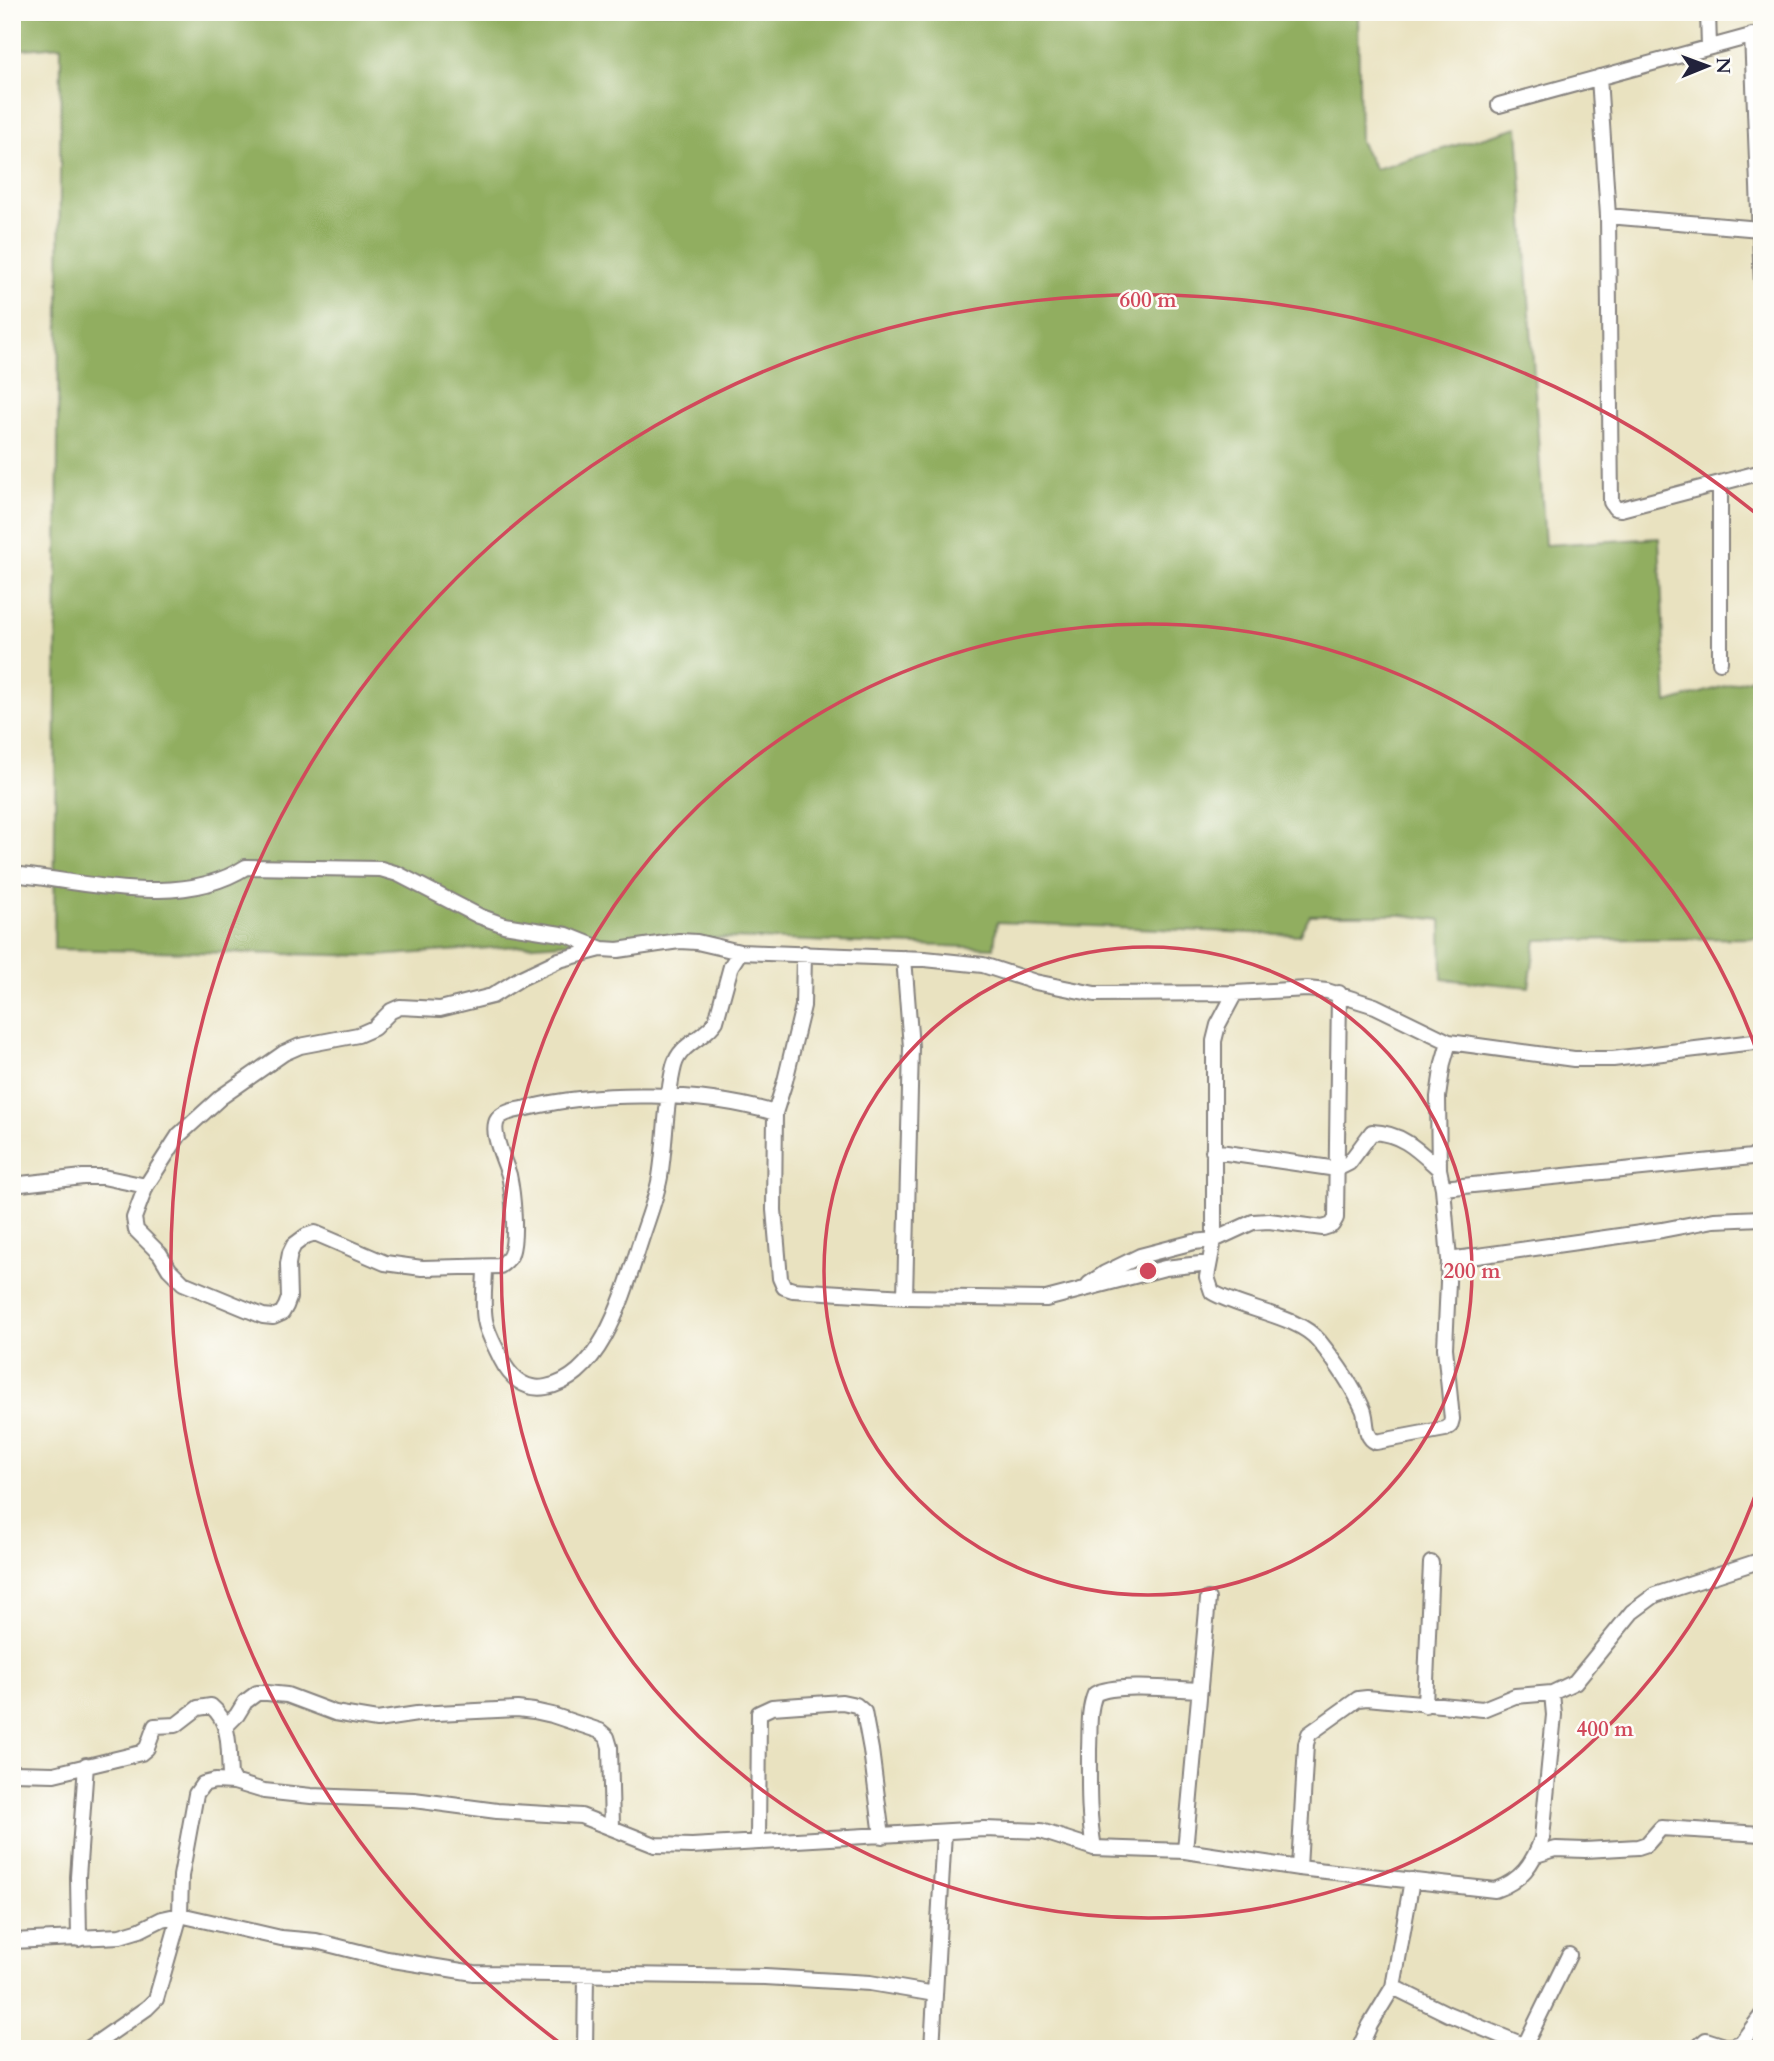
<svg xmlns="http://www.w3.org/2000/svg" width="1774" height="2061" viewBox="0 0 1774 2061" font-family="Cardo,serif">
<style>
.forest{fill:#91ae61;stroke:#5a684e;stroke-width:2}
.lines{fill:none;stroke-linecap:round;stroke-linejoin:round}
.minor-casing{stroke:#86827e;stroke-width:18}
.minor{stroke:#fff;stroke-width:14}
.ring{fill:none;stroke:#d1495b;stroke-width:3.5}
.centre{fill:#d1495b;stroke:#fdfcf7;stroke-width:3.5}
.ring-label{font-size:21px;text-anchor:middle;font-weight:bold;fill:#d1495b;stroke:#fdfcf7;stroke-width:5;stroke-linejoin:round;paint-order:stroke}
</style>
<rect width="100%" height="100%" fill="#fdfcf7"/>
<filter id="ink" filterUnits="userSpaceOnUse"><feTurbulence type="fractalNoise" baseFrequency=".0143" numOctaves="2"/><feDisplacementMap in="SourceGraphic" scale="14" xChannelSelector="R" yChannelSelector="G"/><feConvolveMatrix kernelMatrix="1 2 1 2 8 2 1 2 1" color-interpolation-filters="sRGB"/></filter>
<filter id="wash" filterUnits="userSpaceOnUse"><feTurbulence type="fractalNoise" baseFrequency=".00686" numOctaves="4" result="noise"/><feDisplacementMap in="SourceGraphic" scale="28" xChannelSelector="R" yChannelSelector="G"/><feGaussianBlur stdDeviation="1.57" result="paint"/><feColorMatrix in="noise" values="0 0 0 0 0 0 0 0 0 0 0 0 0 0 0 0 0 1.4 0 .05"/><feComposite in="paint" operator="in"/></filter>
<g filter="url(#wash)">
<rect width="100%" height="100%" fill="#e9e2c0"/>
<path class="forest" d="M12 12H1358L1360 141 1375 169 1518 127 1545 545 1659 538 1667 703 1762 675V938L1536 940 1529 987 1442 979 1441 920 1403 915H1310L1299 935 997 922 994 948 729 938 620 939 377 956 54 949 61 46 12 50Z"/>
</g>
<g filter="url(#ink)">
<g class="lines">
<defs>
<path id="minor" d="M1708 12 1709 47
M1752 35 1762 286
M1599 77 1608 216 1611 502 1615 508 1621 509 1762 472
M1499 105 1762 33
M1608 216 1760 229
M1720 485V662
M12 874C86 881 179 910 246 867L381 869 398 874 479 916 504 925 567 935 602 949 618 950 679 941 697 942 740 952 925 959 983 965 1035 982 1095 994 1235 993 1307 989 1327 991 1375 1006 1449 1042 1574 1059H1613L1762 1041
M601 949 559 960 521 978 492 996 440 1009 400 1007 391 1011 374 1028 358 1035 300 1046 284 1053 221 1097 179 1135 146 1186 134 1218 136 1230 160 1254 169 1269 183 1283 263 1316 273 1317 282 1313 286 1306 289 1298 288 1264 290 1253 294 1245 306 1236 315 1233 385 1263 422 1268 500 1266C505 1262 509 1260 511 1254 517 1236 513 1194 509 1175 505 1161 489 1131 498 1119 504 1111 518 1110 527 1108 601 1090 702 1091 775 1113
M804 953 803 1006 785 1081 775 1113 774 1210 780 1278 784 1287 793 1290 905 1297 1046 1299 1165 1268 1209 1263
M904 958 911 1047 905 1297
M1235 993 1218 1025 1214 1041V1240L1207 1277 1212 1292C1242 1310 1298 1315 1319 1341 1335 1361 1352 1385 1363 1409 1368 1420 1363 1436 1376 1442L1445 1429 1450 1426 1452 1419 1445 1348 1449 1260 1443 1188 1439 1169 1438 1097 1443 1063 1449 1042
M1213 1151 1337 1169 1349 1163 1372 1132C1402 1133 1418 1150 1439 1169
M12 1185 83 1177H103L146 1186
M1443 1188 1762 1156
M1449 1260 1662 1230 1714 1220 1762 1218
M485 1267C485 1283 482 1303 485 1320 487 1333 495 1346 501 1359 510 1377 525 1391 546 1387 603 1377 625 1289 640 1243 647 1221 656 1199 660 1177 666 1140 665 1102 674 1066 680 1043 705 1039 716 1021L731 966 740 952
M1089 1284 1105 1273 1140 1256 1194 1242 1214 1240 1253 1222 1269 1221 1323 1228 1332 1225 1336 1218 1339 993
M1425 1705 1431 1563
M226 1726 237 1715 245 1702 257 1693H267L287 1695 335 1713 377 1720 417 1714 517 1709 534 1711 552 1715 600 1731 607 1737 610 1747 612 1827
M12 1773 54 1774 141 1753 147 1748 155 1726 176 1725 198 1708 211 1706C232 1723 228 1751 230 1775L234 1782
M758 1842 759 1713 772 1707 842 1702 856 1705 864 1712 871 1750 882 1836
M1094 1848C1088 1815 1089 1783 1089 1749 1090 1730 1088 1711 1095 1694 1114 1683 1175 1689 1200 1690
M1185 1851 1208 1599
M1536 1855 1556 1849 1585 1850 1638 1847 1647 1844 1661 1828 1762 1834
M1299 1868 1495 1890C1521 1881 1533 1864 1542 1838L1554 1715 1552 1693
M79 1939 78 1877 86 1765
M12 1941 120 1936 140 1930 162 1919 180 1915 281 1938 316 1941 387 1959 474 1973 765 1977 870 1983 935 1994
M1393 1987 1448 2014 1533 2049
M88 2049 147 2008 156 1999 180 1915 181 1876 196 1794 203 1784 215 1781 234 1782 264 1791 311 1796 414 1800 497 1811 581 1816 655 1845 692 1846 984 1829 1041 1831 1094 1848 1185 1851 1299 1868 1306 1744 1309 1734 1358 1699 1367 1698 1483 1709 1515 1696 1552 1693 1575 1682 1632 1612 1655 1595 1762 1560
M585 2049 586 1975
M932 2049 944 1832
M1359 2049 1370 2025 1393 1987 1412 1880
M1523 2049 1569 1955
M1696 2049 1706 2040 1728 2047 1741 2043 1762 2015"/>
</defs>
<use href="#minor" class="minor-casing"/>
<use href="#minor" class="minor"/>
</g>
</g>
<g class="ring">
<circle cx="1148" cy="1271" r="324"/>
<path d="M1762 1476A647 647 0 1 1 1762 1066"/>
<path d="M564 2046A971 971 0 1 1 1759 516"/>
</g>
<circle cx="1148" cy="1271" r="10" class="centre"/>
<g class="ring-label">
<text x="1148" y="307">600 m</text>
<text x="1472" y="1278">200 m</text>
<text x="1605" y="1736">400 m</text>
</g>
<rect width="1774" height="2061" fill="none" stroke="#fdfcf7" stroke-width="42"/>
<g transform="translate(1707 66) rotate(89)" stroke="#fdfcf7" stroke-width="5" paint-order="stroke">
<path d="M0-5L12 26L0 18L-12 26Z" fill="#22223b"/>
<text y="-10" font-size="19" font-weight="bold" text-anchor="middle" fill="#22223b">N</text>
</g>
</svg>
